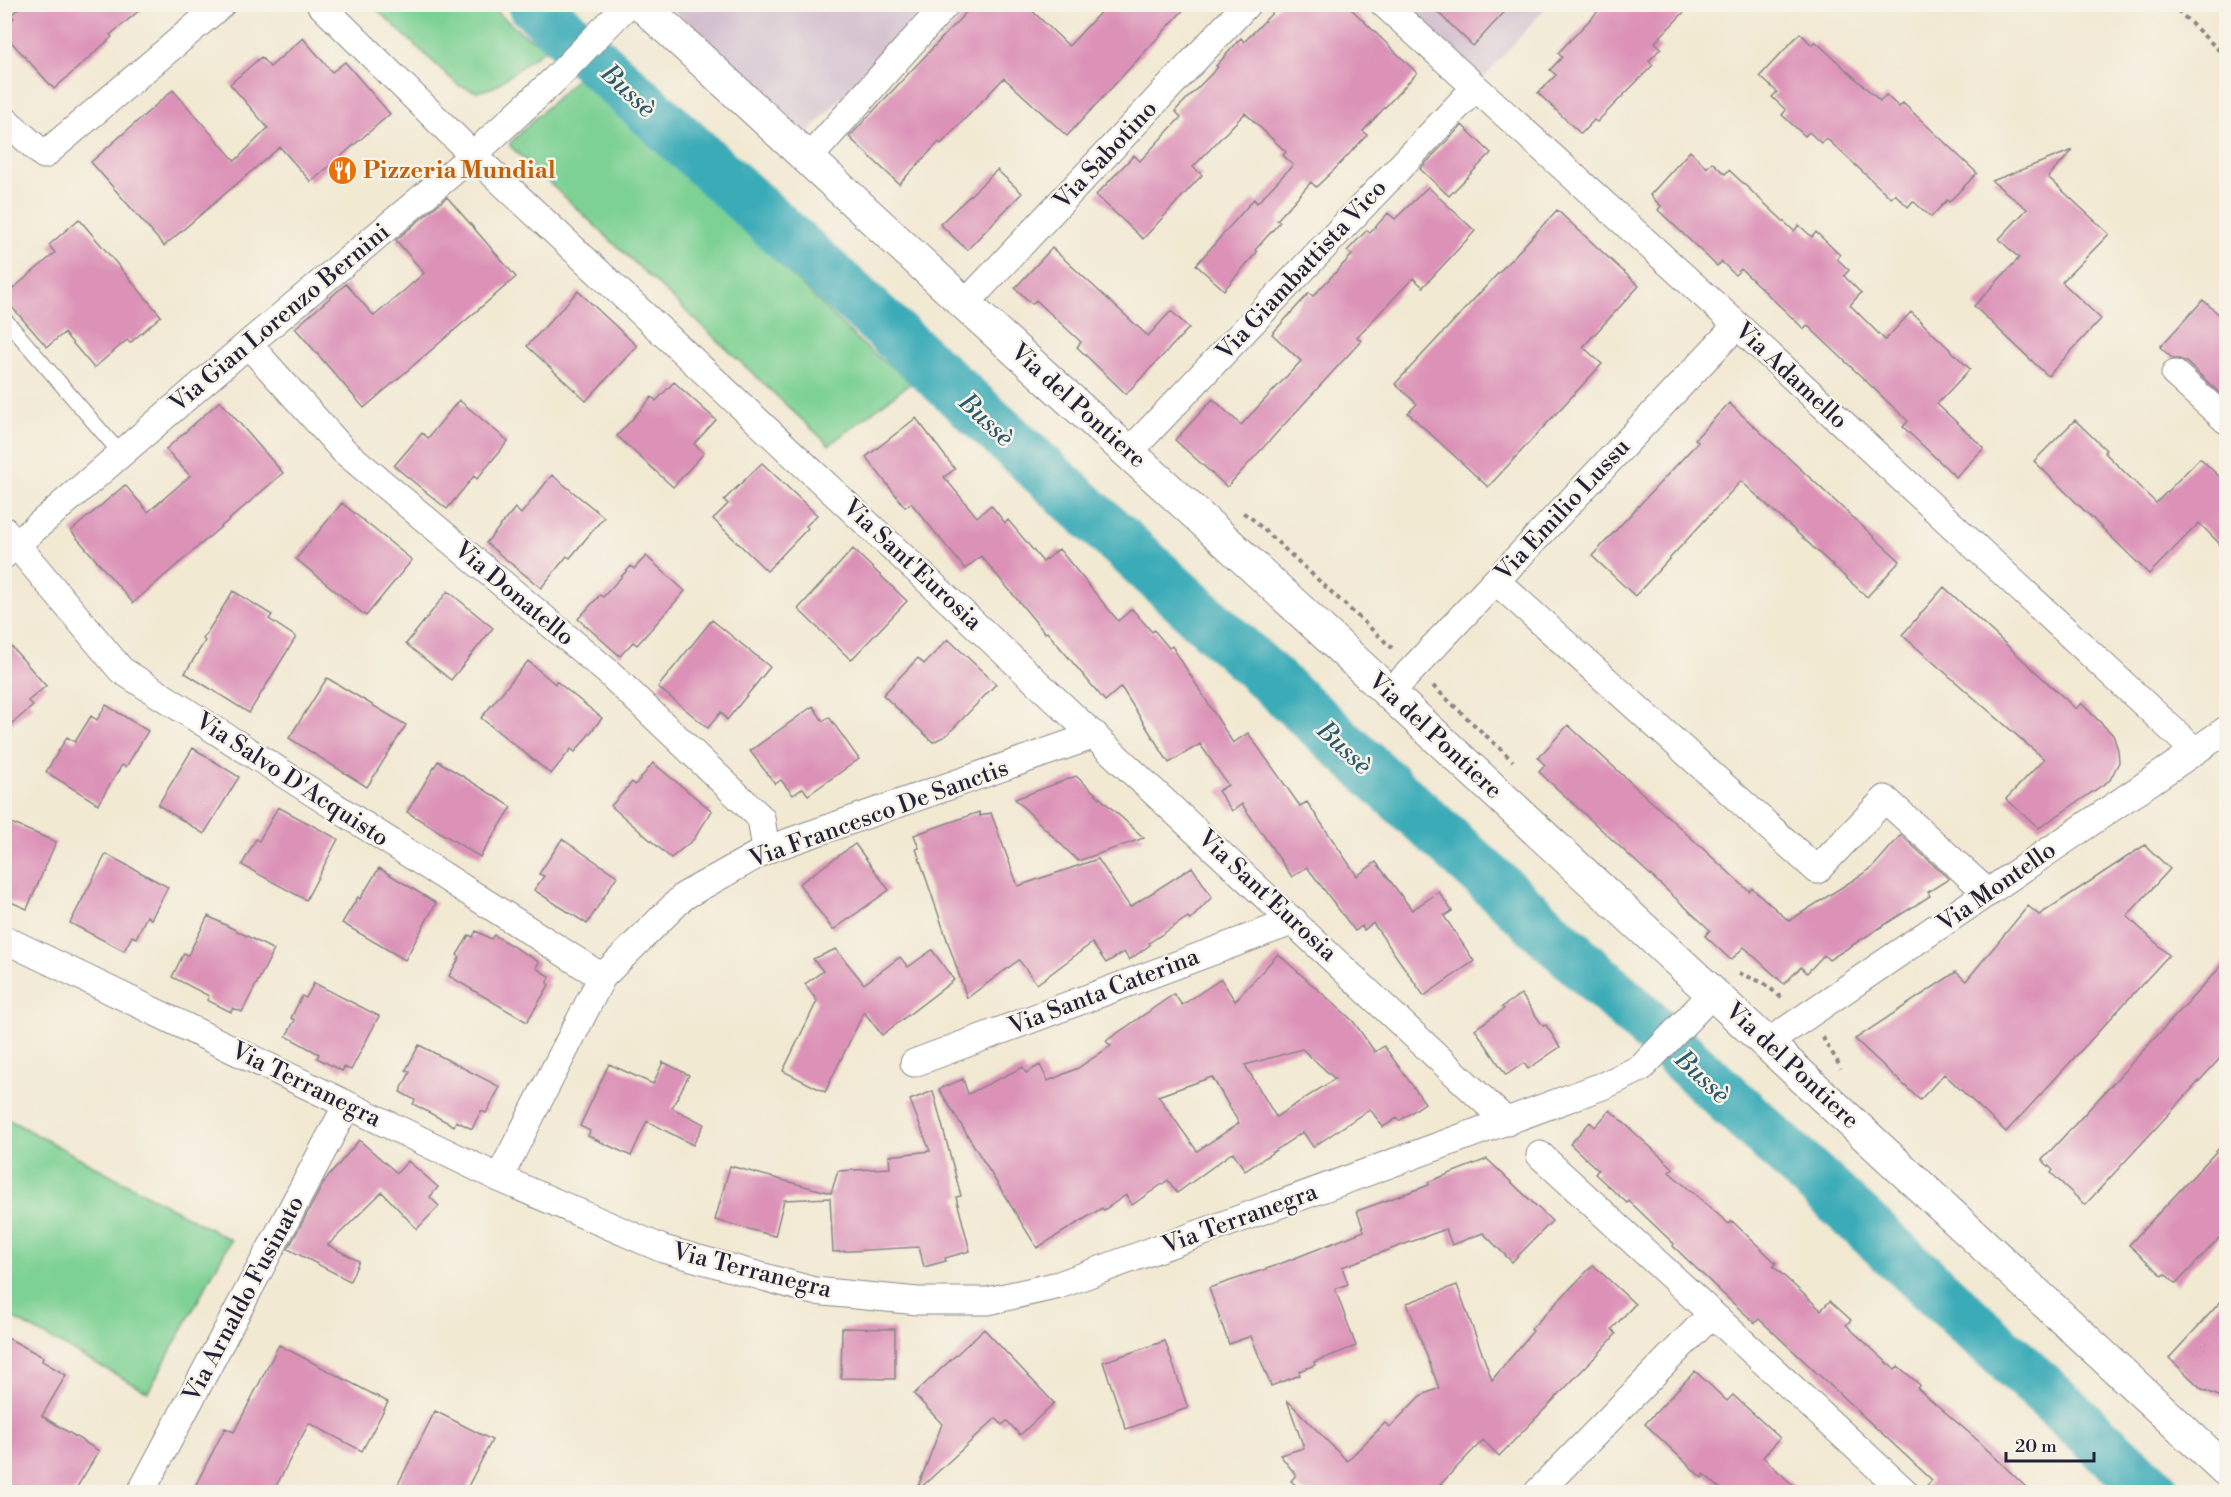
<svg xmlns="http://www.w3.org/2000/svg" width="2231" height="1497" viewBox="0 0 2231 1497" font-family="'Libre Bodoni',serif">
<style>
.industrial{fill:#d0bdcd}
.green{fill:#7ed194;stroke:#507a68;stroke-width:1.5}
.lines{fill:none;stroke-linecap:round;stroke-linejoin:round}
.river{stroke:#3babb7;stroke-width:52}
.building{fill:#dc92b7;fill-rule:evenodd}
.lane-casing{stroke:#8a8687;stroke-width:16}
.street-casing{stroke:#8a8687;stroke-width:29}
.secondary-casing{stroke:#8a8687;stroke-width:35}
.path{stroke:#8a8687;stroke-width:4;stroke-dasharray:4.5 4.5;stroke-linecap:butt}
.lane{stroke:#fff;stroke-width:14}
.street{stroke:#fff;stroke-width:27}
.secondary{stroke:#fff;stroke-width:33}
.labels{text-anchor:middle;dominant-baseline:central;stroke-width:5;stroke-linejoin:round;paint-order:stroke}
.street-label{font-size:24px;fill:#22223b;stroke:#f7f3e8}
.food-label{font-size:24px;font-weight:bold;fill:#c56008;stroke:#f7f3e8;text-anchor:start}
.water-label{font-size:26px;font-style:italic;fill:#2c596d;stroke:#f7f3e8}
</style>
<rect width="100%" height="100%" fill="#f7f3e8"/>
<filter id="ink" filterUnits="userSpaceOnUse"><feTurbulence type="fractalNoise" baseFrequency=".0167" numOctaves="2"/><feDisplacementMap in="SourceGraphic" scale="12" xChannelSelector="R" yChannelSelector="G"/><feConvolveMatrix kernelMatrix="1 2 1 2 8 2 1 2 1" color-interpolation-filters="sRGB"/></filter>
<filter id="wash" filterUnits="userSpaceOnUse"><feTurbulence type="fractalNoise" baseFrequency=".008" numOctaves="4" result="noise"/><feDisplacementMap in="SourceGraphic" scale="24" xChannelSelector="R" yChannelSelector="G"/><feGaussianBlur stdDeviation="1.35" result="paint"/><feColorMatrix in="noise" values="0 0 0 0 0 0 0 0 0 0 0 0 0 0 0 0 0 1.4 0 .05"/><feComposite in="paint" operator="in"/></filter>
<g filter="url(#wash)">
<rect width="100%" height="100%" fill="#f2e9d3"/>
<path class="industrial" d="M668 5H928L807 134Z
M1403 5H1548L1482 80Z"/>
<path class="green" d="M372 5H490C506 19 521 36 542 44L544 50 494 87 477 92 458 85Z
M578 77 585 78 618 115 743 228 861 343 884 362 904 374 912 382 829 445 510 146V143Z
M4 1117 231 1240 148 1392 5 1314Z"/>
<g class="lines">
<path class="river" d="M533 4 1534 920 2154 1492"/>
</g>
<g id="blocks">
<path class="building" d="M23 4H147L110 35 112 37 54 89 4 34V27L14 18 11 15Z
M974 4H1025L1069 46 1108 4H1189L1067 136 1004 78 941 144 939 142 899 184 849 137Z
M1281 4H1346L1417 73 1363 131 1367 135 1334 170 1316 187 1311 182 1277 220 1280 222 1255 250 1257 252 1224 290 1196 265 1254 199 1257 203 1293 165 1283 155 1286 152 1245 113 1193 167 1202 175 1143 239 1096 195 1134 155 1140 161 1181 117 1175 111 1218 67 1216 66 1241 38 1244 42Z
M1429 4H1512L1473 46Z
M1605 4H1692L1655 42 1661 48 1649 61 1653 65 1597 122 1594 120 1581 134 1538 93 1556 75 1550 70 1562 57 1558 53Z
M1800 33 1812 45 1815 41 1880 101 1886 95 1899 107 1903 103 1977 173 1949 202 1947 200 1931 217 1913 201 1908 207 1895 194 1891 198 1826 138 1821 143 1809 132 1805 136 1782 115 1786 110 1772 97 1777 92 1760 76Z
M303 38 332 72 345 62 390 114 311 182 280 147 164 246 91 162 173 90 235 161 268 128 230 84 261 57 270 67Z
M1462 125 1491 153 1449 196 1420 169Z
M2073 150 2048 177 2109 234 2062 282 2101 319 2048 376 1974 306 2019 258 1999 239 2027 209 1992 181Z
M1690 151 1707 168 1712 162 1725 174 1729 170 1794 231 1799 225 1812 237 1816 232 1840 255 1837 259 1849 270 1844 276 1861 293 1850 305 1885 340 1911 312 1970 369 1937 404 1984 448 1956 477 1903 427 1908 421 1807 325 1804 329 1741 269 1735 275 1722 262 1717 266 1658 210 1661 206 1650 195Z
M997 170 1022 193 967 250 940 224Z
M1428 187 1475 231 1423 287 1413 278 1357 337 1361 341 1227 487 1175 440 1213 399 1241 425 1301 361 1272 334 1309 293 1313 296 1352 255 1347 251 1367 230 1370 233 1388 213 1395 219Z
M447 197 516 277 364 408 295 328 346 284 374 316 406 289 424 273 396 240Z
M1557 210 1639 286 1583 347 1602 364 1488 487 1408 413 1417 404 1395 384Z
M79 219 161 316 130 343 127 340 94 368 64 333 47 347 4 298V296L55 253 49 245Z
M1052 248 1148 336 1171 311 1189 328 1126 394 1077 347 1081 342 1036 300 1032 304 1015 288Z
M578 291 637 346 586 401 527 346Z
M2203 300 2226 321V399L2186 362 2179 359H2173L2160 347Z
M674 382 716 420 694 444 704 453 673 487 617 436 652 397 656 401Z
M459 400 508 441 477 479 474 476 447 509 394 466 422 433 428 438Z
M220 401 283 473 133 603 71 531 125 485 148 512 190 476 166 449Z
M1729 403 1900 561 1867 597 1741 481 1635 596 1592 556 1698 442 1695 439Z
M916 418 955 469 944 477 977 517 991 505 1005 523 1008 520 1043 562 1059 549 1118 621 1132 609 1152 632 1154 630 1169 648 1172 646 1233 743 1248 733 1300 806 1307 802 1357 876 1376 862 1412 910 1439 892 1452 911 1444 916 1474 961 1424 996 1373 923 1364 930 1362 926 1355 931 1307 867 1292 877 1242 804 1232 811 1218 791 1228 785 1200 744 1169 763 1121 687 1105 701 1047 632 1045 633 981 556 965 569 911 503 905 507 866 457Z
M2075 420 2106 450 2104 452 2156 503 2200 458 2226 483V550L2199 523 2149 574 2034 461Z
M762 463 817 515 806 526 808 528 767 571 713 519 728 504 724 500Z
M552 475 604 517 570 558 567 556 541 588 486 543 515 508 521 514Z
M342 503 412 560 366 616 296 559Z
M853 549 907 601 851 660 798 609Z
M646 556 685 591 637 645 633 642 620 656 578 619 600 595 603 597 631 566 634 569Z
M1944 587 2076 709 2081 703 2113 735 2118 750 2119 762 2110 780 2039 828 2006 799 2044 759 1902 635Z
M233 591 272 615 269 619 296 637 249 713 185 673 205 641 203 639Z
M448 591 493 628 451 680 406 644Z
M712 620 770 667 727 720 721 712 708 728 658 687Z
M4 638 46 686 28 701 33 706 4 730Z
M948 639 996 684 947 735 933 742 883 695 918 658 924 664Z
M528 661 555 684 556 681 602 718 575 752 571 749 551 774 481 718Z
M327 678 406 725 367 787 289 738Z
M106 705 148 731 126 767 122 765 98 804 46 772 67 737 75 742 91 716 97 720Z
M813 706 823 721 829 717 859 759 808 795 803 788 793 795 781 780 775 784 750 751Z
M1568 725 1749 891 1752 888 1789 921 1872 868 1901 835 1949 879 1928 892 1930 896 1829 960 1824 955 1807 973 1801 967 1784 984 1744 947 1731 960 1705 936 1710 930 1539 772 1545 765 1538 758Z
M193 748 239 777 204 834 158 805Z
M438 761 512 807 480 857 407 812Z
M653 763 712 811 694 839 671 858 611 806 632 782 635 785Z
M1076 776 1144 838 1078 861 1015 799Z
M278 807 338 839 306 900 242 865 256 839 259 841Z
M979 812 980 816 991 813 1018 886 1098 859 1130 907 1192 867 1212 897 1190 920 1188 917 1149 943 1150 945 1129 960 1124 952 1106 963 1092 943 1037 984 1019 960 967 998 916 849 919 848 914 835Z
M4 820 56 842 27 909 4 899Z
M562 839 617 876 587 924 534 890 544 876 539 874Z
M855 844 889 890 833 930 799 884Z
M2145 845 2170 869 2127 916 2169 955 2006 1132 1944 1074 1920 1100 1855 1039 1956 972 1966 981 2028 906 2039 915Z
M106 854 168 887 151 919 147 916 136 938 132 936 124 951 70 923Z
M379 868 436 903 405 960 342 923 358 897 360 899Z
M208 916 274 950 242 1012 233 1008 231 1012 207 1000 209 996 172 977 184 953 188 955Z
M476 931 491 939 494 935 539 962 536 968 550 977 547 983 549 985 527 1022 449 976 460 957 457 955 469 935 473 937Z
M836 949 864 984 900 957 908 967 932 950 954 980 882 1035 864 1012 825 1092 783 1071 817 1001 805 984 823 971 813 959Z
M1278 954 1353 1021 1375 1052 1384 1046 1425 1103 1399 1121 1397 1118 1383 1127 1370 1109 1313 1147 1303 1132 1245 1171 1233 1152 1177 1193 1168 1180 1132 1205 1126 1195 1104 1210 1102 1208 1037 1248 939 1089 963 1079 968 1094 1023 1067 1026 1073 1040 1065 1048 1081 1078 1068 1111 1046 1106 1041 1174 994 1182 1005 1221 979 1235 1001ZM1302 1049 1335 1079 1276 1117 1245 1065ZM1212 1077 1239 1123 1197 1151 1158 1096Z
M2226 961V1052L2085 1205 2051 1173 2053 1170 2042 1160Z
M314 983 379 1016 351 1070 344 1067 342 1071 317 1058 319 1054 286 1036 295 1020 291 1018 302 996 306 998Z
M1521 994 1543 1026 1546 1025 1560 1047 1528 1069 1524 1063 1506 1075 1475 1029 1504 1009 1502 1007Z
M419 1045 500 1087 486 1113 481 1111 472 1129 456 1121 454 1126 413 1104 415 1100 400 1092 410 1072 406 1070Z
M663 1062 689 1075 672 1108 704 1124 693 1145 647 1121 631 1156 588 1136 590 1131 580 1126 609 1064 653 1084Z
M933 1091 961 1196 956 1197 970 1251 945 1258 946 1261 924 1267 919 1247 833 1252 830 1198 784 1200 775 1236 715 1220 730 1166 831 1193 838 1171 890 1168 889 1156 930 1151 910 1100Z
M1610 1110 1673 1168 1669 1172 1729 1224 1732 1221 1776 1263 1773 1266 1821 1310 1830 1301 1851 1320 1846 1325 1895 1370 1898 1366 1920 1385 1917 1388 1974 1437 2031 1492H1921L1932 1480 1759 1319 1755 1323 1722 1293 1673 1246 1674 1244 1629 1201 1627 1203 1595 1174 1598 1170 1570 1144 1590 1122 1595 1127Z
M359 1140 397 1173 408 1161 438 1187 430 1197 439 1206 417 1229 382 1192 328 1245 359 1261 350 1281 288 1249 324 1182Z
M2226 1141V1231L2176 1284 2165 1274 2163 1276 2129 1245Z
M1487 1159 1552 1221 1512 1262 1483 1233 1452 1245 1446 1229 1342 1267 1348 1284 1335 1289 1356 1346 1314 1362 1315 1365 1299 1371 1300 1375 1271 1386 1251 1336 1229 1344 1209 1288 1272 1267 1364 1231 1357 1211 1429 1185 1428 1182Z
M1593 1265 1635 1304 1612 1329 1616 1334 1601 1351 1499 1456 1483 1440 1433 1492H1303L1291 1481 1296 1475 1280 1455 1304 1448 1287 1400 1347 1461 1385 1423 1390 1427 1420 1396 1439 1388 1407 1303 1457 1285 1492 1380 1533 1331 1531 1329Z
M2226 1296V1399L2202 1389 2169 1358Z
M842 1328 895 1329V1379L841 1378Z
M984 1329 1054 1403 1020 1435 1007 1421 1002 1425 996 1418 916 1492 942 1424 914 1394Z
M4 1336 43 1357 42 1361 66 1375 42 1416 99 1451 74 1492H4Z
M1165 1341 1188 1408 1126 1429 1103 1362Z
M279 1345 388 1402 362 1451 309 1423 273 1492H192L225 1428 234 1432Z
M1695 1371 1727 1401 1733 1395 1780 1438 1763 1457 1800 1492H1724L1704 1474 1702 1478 1645 1424Z
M435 1411 492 1440 465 1492H394Z"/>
</g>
</g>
<g filter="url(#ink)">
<use href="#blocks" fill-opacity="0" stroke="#8a8687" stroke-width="1.5"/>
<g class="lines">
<defs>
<path id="lane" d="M4 318 121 454"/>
<path id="street" d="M320 4 473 155 1507 1122
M1384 4 1737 325 2195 751
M4 119 44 155 222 4
M807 160 946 4
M965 304 1247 4
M248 344 344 451 608 672 761 818 766 850
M2175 374 2226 420
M1129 452 1475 88
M5 531 121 670 602 977
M4 555 248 344 473 155 554 80 628 4
M1496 581 1817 870 1885 799 1988 893
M1389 694 1737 325
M4 939 499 1178 663 1249 814 1291 918 1301H988L1059 1285 1605 1085 1641 1068 1713 993
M1767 1043 2226 730
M914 1063 1294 921
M1540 1155 1905 1492
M499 1178 602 977 684 896 766 850 1095 735
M141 1492 347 1105
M1538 1492 1712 1314"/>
<path id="secondary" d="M641 4 965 304 1218 534 2226 1470"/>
</defs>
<use href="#lane" class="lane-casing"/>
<use href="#street" class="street-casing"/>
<use href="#secondary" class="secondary-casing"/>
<path class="path" d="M2171 4 2226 57
M1243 513 1249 516 1392 648
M1433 686 1513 761
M1739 973 1764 983 1784 1000
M1823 1037C1827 1049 1837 1056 1840 1069"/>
<use href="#lane" class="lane"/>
<use href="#street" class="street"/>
<use href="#secondary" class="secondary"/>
</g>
</g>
<defs>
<symbol id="restaurant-disc" viewBox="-11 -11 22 22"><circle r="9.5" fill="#e8710a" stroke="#f7f3e8"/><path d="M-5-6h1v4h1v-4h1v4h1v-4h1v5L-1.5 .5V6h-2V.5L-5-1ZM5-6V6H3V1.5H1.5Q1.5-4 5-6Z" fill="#fff"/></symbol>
</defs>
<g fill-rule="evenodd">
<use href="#restaurant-disc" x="326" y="154" width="33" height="33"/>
</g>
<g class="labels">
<g class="street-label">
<text transform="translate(1106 155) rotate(-47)">Via Sabotino</text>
<text transform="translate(1302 270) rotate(-47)">Via Giambattista Vico</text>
<text transform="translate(280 318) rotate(-40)">Via Gian Lorenzo Bernini</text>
<text transform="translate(1791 376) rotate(43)">Via Adamello</text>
<text transform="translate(1078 406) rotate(42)">Via del Pontiere</text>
<text transform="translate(1563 510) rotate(-47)">Via Emilio Lussu</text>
<text transform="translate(912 565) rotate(43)">Via Sant'Eurosia</text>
<text transform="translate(514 594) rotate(40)">Via Donatello</text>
<text transform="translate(1435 736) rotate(43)">Via del Pontiere</text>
<text transform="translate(292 780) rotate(33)">Via Salvo D'Acquisto</text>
<text transform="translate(879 814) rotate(-20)">Via Francesco De Sanctis</text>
<text transform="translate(1997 887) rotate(-35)">Via Montello</text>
<text transform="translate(1267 896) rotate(43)">Via Sant'Eurosia</text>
<text transform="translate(1104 992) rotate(-21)">Via Santa Caterina</text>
<text transform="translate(1792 1066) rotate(43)">Via del Pontiere</text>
<text transform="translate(306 1085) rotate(26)">Via Terranegra</text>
<text transform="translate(1240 1219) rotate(-20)">Via Terranegra</text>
<text transform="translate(752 1271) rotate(14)">Via Terranegra</text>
<text transform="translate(244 1299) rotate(-62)">Via Arnaldo Fusinato</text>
</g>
<g class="food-label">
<text x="363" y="171">Pizzeria Mundial</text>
</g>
<g class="water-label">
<text transform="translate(628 91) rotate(43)">Bussè</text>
<text transform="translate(986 420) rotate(43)">Bussè</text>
<text transform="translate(1344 748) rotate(43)">Bussè</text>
<text transform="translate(1702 1077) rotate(43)">Bussè</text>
</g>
</g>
<rect width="2231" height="1497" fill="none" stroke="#f7f3e8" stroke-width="24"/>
<path d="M2006 1452v9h88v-9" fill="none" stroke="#22223b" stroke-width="3"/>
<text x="2015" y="1452" font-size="18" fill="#22223b" stroke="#f7f3e8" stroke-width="4.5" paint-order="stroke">20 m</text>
</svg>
